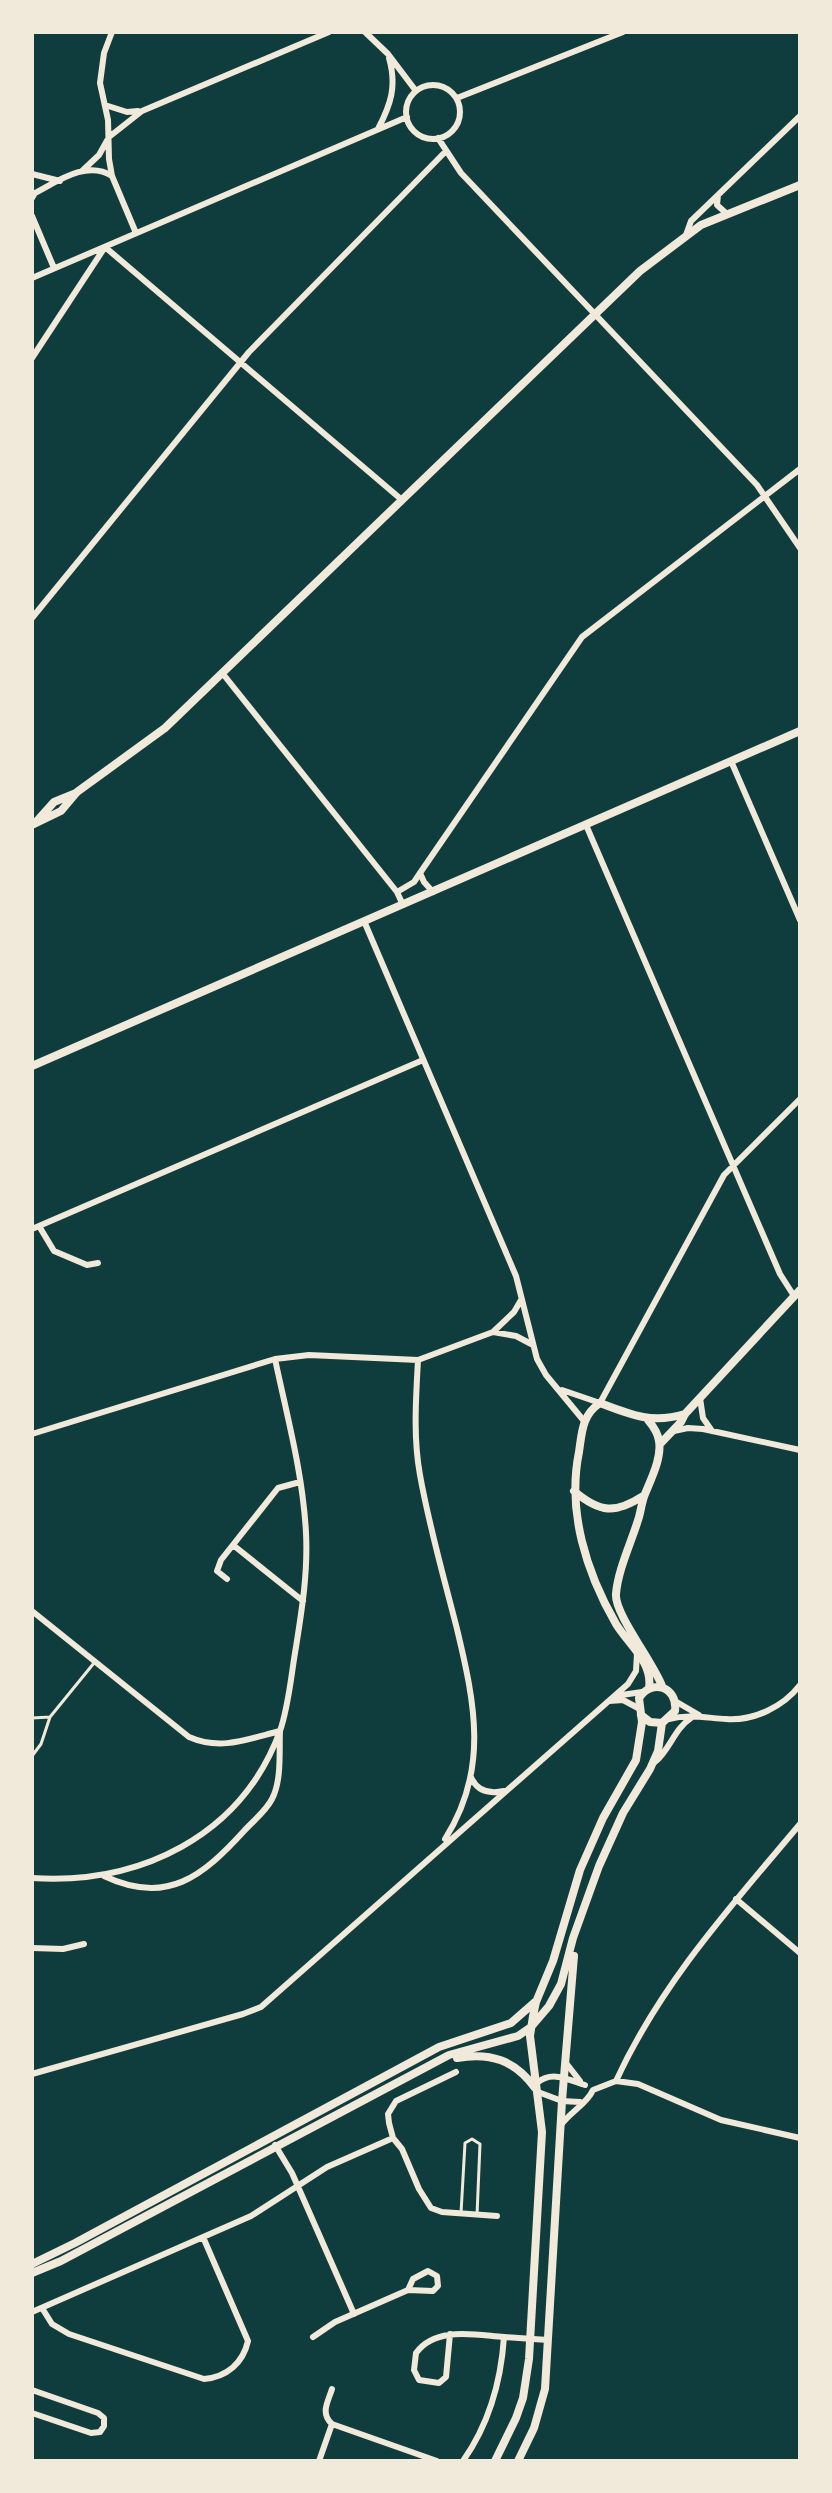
<svg xmlns="http://www.w3.org/2000/svg" width="832" height="2493" viewBox="0 0 832 2493" font-family="'Fira Sans Condensed',sans-serif">
<style>
.lines{fill:none;stroke-linecap:round;stroke-linejoin:round}
.service{stroke:#f1e9da;stroke-width:3}
.minor{stroke:#f1e9da;stroke-width:6}
.tertiary{stroke:#f1e9da;stroke-width:8}
</style>
<rect width="100%" height="100%" fill="#0f3d3e"/>
<g class="lines">
<path class="service" d="M32 1718 50 1717 94 1663
M32 1756 41 1744 50 1717
M461 2213 465 2143 472 2139 480 2144 477 2215"/>
<path class="minor" d="M365 32 388 54 416 91
M406 112a27 27 0 1 1 54 0a27 27 0 1 1-54 0Z
M457 98 623 32
M105 105 127 112 138 111
M378 129C391 104 397 86 389 58
M438 138 461 173 757 485 800 548
M82 171 99 155 109 137 142 111 329 32
M32 174 60 181
M112 176 109 159 108 120 100 83 104 53 112 32
M718 195 717 205 727 214
M32 198 35 193C58 181 87 160 112 176L136 233
M32 216 54 268
M686 235 691 221 800 116
M32 278 407 117
M32 358 105 247 402 500
M32 618 249 352 446 151
M223 674 397 892 403 905
M731 761 800 920
M586 825 780 1274 794 1296
M420 873 424 882 433 892
M397 892 414 882 420 873 582 637 800 469
M364 921 516 1276 537 1359 546 1375 584 1421
M39 1226 54 1251 87 1265 98 1263
M32 1229 423 1060
M493 1332 516 1336 533 1345
M418 1360C416 1398 413 1437 420 1475 429 1526 444 1578 457 1629 475 1704 489 1770 445 1839
M562 1390 600 1403 724 1175 800 1099
M700 1398 703 1418 712 1431
M674 1431 688 1428 703 1429 800 1450
M32 1434 275 1359 309 1355 418 1360 493 1332 514 1312 521 1300
M233 1545 303 1601
M227 1579 217 1571 221 1560 278 1488 300 1482
M32 1611 189 1737C221 1751 248 1739 280 1731 279 1751 282 1780 272 1799 266 1811 253 1821 244 1831 203 1876 167 1906 104 1876
M615 1696 642 1692
M609 1701 623 1700 638 1708
M675 1701 699 1715
M669 1719C688 1714 707 1718 726 1719 754 1721 783 1707 800 1685
M655 1762C670 1750 674 1729 691 1718
M471 1777C477 1792 490 1794 504 1791
M32 1878C139 1885 241 1837 280 1731 289 1705 291 1675 296 1647 302 1609 308 1572 306 1533 303 1474 287 1416 275 1359
M736 1899 800 1953
M32 1948 63 1949 84 1944
M566 2063 580 2081
M456 2072 396 2101 388 2114 389 2123 393 2138 402 2149 419 2189 431 2208 442 2212 497 2216
M32 2074 243 2014 261 2007 628 1684 636 1671 637 1653
M616 2081C661 1983 732 1905 800 1824
M537 2083C552 2070 569 2080 585 2085
M538 2092 562 2101 580 2102
M561 2125C570 2112 587 2104 593 2090L616 2081 638 2084 721 2120 800 2138
M275 2145 292 2173 354 2314
M42 2308 52 2324 69 2334 204 2379C227 2377 243 2363 248 2341L203 2237
M32 2312 251 2216 327 2167 393 2138
M450 2334 446 2377 439 2383 419 2380 414 2370 416 2353C436 2326 475 2335 504 2337
M313 2337 335 2322 408 2290 413 2279 428 2271 437 2276 438 2286 433 2291 408 2290
M32 2390 98 2413 104 2418V2426L100 2432 91 2433 32 2413
M332 2424C320 2413 328 2402 332 2389
M319 2461 332 2424 437 2461
M463 2461C489 2424 501 2382 504 2337L548 2340"/>
<path class="tertiary" d="M37 821 54 802 76 793
M32 825 61 811 77 792 165 728 640 271 701 225 800 185
M32 1066 800 731
M648 1420C653 1426 658 1433 659 1441 662 1458 651 1479 645 1494 642 1501 641 1510 639 1517 632 1541 618 1569 616 1594 614 1613 653 1662 662 1686
M660 1444 681 1422 685 1414 800 1290
M574 1491C600 1513 615 1514 643 1496
M649 1688C653 1662 628 1644 616 1624 586 1572 567 1511 579 1452 582 1432 582 1415 600 1403 631 1415 652 1424 685 1414
M457 2058C490 2052 515 2060 535 2088
M32 2264 75 2243 439 2047 511 2023 535 2002
M32 2273 61 2261 449 2055 518 2036 531 2027 549 2006 561 1984 573 1938 599 1866 623 1813 650 1769 658 1751 662 1723
M495 2461 516 2418 523 2398 529 2359 542 2132 530 2036 533 2016 536 2002 553 1961 580 1870 603 1818 636 1760 642 1722 639 1698C652 1678 678 1687 675 1711L662 1723 650 1722 641 1715
M518 2461 534 2428 545 2389 562 2101 574 1956"/>
</g>
<rect width="832" height="2493" fill="none" stroke="#f1e9da" stroke-width="68"/>
</svg>
